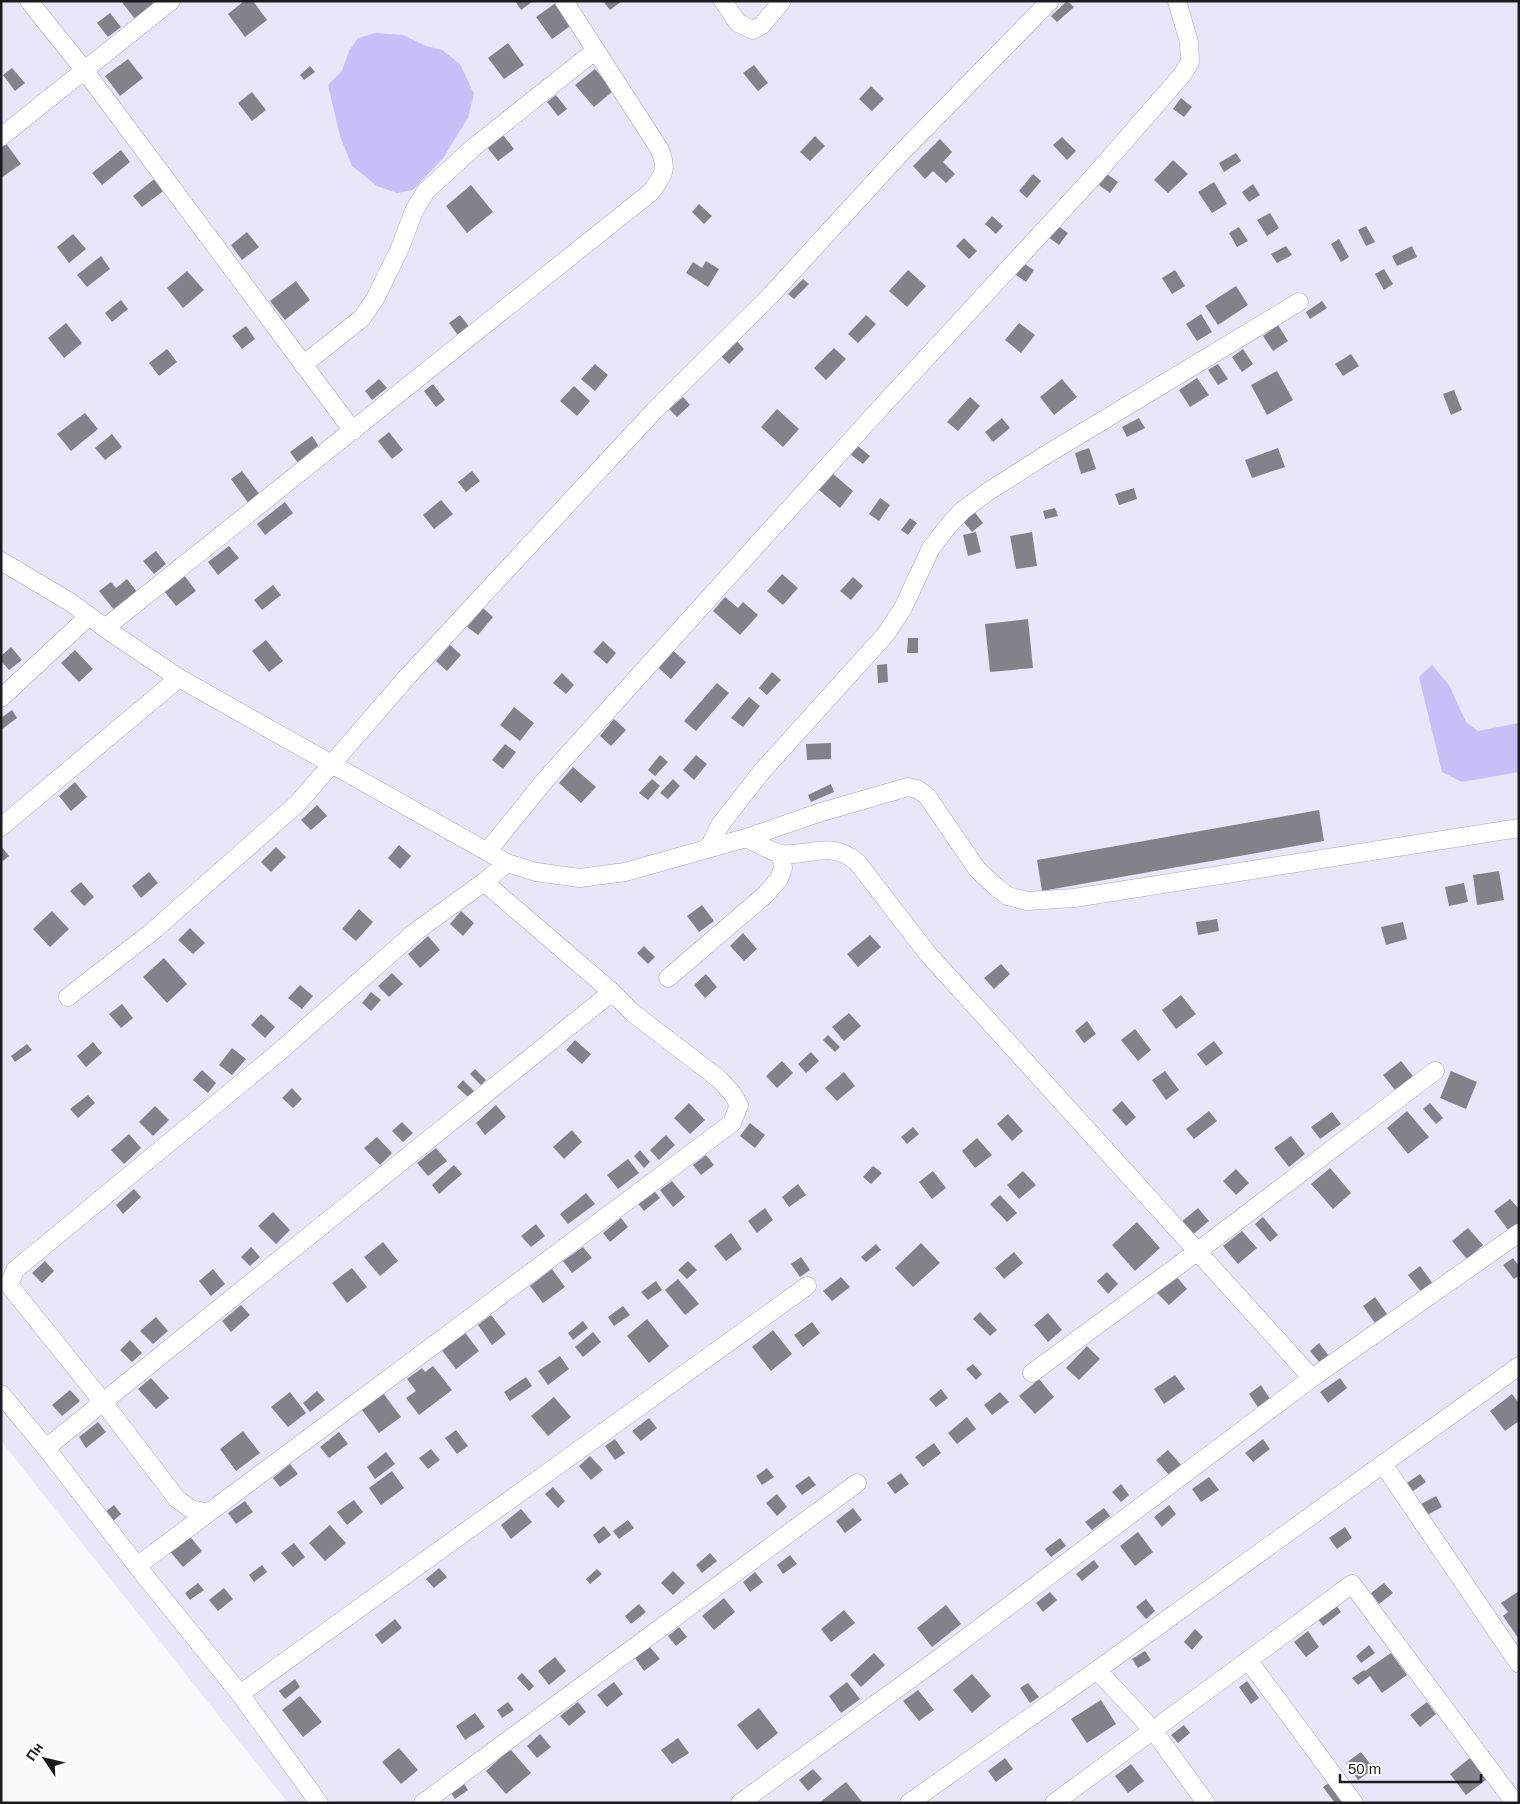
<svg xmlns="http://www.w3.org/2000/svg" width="1520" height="1804" viewBox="0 0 1520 1804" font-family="Helvetica,sans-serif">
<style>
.green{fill:#e9e6f9}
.water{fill:#cabef8}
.building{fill:#83818a}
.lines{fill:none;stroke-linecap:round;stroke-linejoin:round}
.minor-casing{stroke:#a8a6af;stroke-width:19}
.minor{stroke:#fff;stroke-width:18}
</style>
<rect width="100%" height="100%" fill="#fafafe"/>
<path class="green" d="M1 1H1519V1803H288L1 1441Z"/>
<path class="water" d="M375 33 403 35 426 46 442 50 460 64 474 94 468 118 443 158 413 190 397 193 377 186 352 166 340 136 328 85 342 71 349 51 358 38Z
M1432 665 1449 685 1466 722 1478 731 1519 723V772L1462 782 1442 772 1419 677Z"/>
<path class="building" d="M121 1H151L154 4 135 19Z
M244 1H253L267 20 245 37 228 14Z
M515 1H533L521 10Z
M603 1H622L610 10Z
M1067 1 1074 7 1057 22 1051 16Z
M557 2 573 24 552 39 536 17Z
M110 13 121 27 108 37 97 23Z
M508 43 524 65 504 79 488 58Z
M128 59 143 78 120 96 105 76Z
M754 65 768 83 758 91 743 73Z
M310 66 315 72 304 80 300 75Z
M12 68 25 83 15 91 3 75Z
M595 69 613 91 594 107 575 85Z
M871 86 884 99 872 111 859 99Z
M252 92 266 110 252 121 238 103Z
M556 95 567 109 558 116 547 102Z
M1181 98 1192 107 1184 117 1173 109Z
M503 135 514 149 498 161 487 147Z
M815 136 825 146 810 161 800 152Z
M1062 137 1076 151 1067 160 1053 145Z
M940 139 952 152 943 162 955 174 946 183 933 171 925 179 913 166Z
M5 142 21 164 1 178V145Z
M121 150 130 162 102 185 92 173Z
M1236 153 1241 161 1224 172 1219 163Z
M1173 160 1188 174 1168 193 1154 180Z
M1033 174 1041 181 1027 198 1019 191Z
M1107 174 1118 182 1110 193 1099 185Z
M157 177 166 189 142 207 133 196Z
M1214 182 1227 204 1212 213 1198 192Z
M1253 184 1260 195 1249 202 1242 192Z
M471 185 493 212 467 233 446 206Z
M699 204 712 216 704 224 692 212Z
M1270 213 1279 228 1267 236 1257 220Z
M992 216 1003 226 996 234 985 224Z
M1057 225 1068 233 1059 245 1048 237Z
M1366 226 1375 242 1366 246 1358 230Z
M1239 227 1248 241 1237 247 1229 233Z
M247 232 259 247 242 260 231 245Z
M73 234 86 249 69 263 57 247Z
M964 238 977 251 969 259 956 246Z
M1339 239 1349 257 1341 262 1331 244Z
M1286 246 1292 255 1277 263 1271 254Z
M1412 246 1417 257 1397 266 1392 256Z
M101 256 110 269 87 287 77 275Z
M706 261 719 269 708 287 686 273 693 262 702 268Z
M1023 263 1034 270 1026 282 1016 275Z
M1384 269 1393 284 1384 290 1375 274Z
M908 270 926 286 907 307 889 291Z
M1175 270 1185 286 1172 294 1162 278Z
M187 271 204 290 183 308 167 288Z
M803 279 809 284 794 299 788 294Z
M296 281 310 300 285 320 270 301Z
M1236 286 1248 305 1218 325 1205 306Z
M121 300 128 309 112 322 105 313Z
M1322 301 1327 308 1310 319 1306 312Z
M1201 314 1212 332 1197 341 1186 324Z
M460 315 471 329 460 338 449 323Z
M866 315 876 324 858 343 848 334Z
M66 323 82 343 64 358 48 338Z
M1019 323 1035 335 1021 353 1005 340Z
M1278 325 1288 341 1273 351 1263 336Z
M246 326 255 339 242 349 232 336Z
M736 340 744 349 729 364 721 356Z
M834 348 846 359 826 380 814 368Z
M167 349 177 362 159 376 149 363Z
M1243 349 1253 364 1242 372 1232 357Z
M1351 354 1359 366 1343 376 1335 364Z
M595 364 608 375 595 391 581 379Z
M1218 364 1228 379 1218 385 1208 370Z
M1277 371 1293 400 1267 415 1251 385Z
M1197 378 1209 395 1190 407 1179 390Z
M379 379 387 388 372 400 365 391Z
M1062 379 1077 397 1054 415 1040 397Z
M433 384 445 400 436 407 424 391Z
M574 386 590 401 577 416 560 401Z
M1454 390 1462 410 1451 415 1443 394Z
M683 397 690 405 677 417 669 409Z
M970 397 980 406 958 431 947 422Z
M777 409 799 429 783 447 761 427Z
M85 413 98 429 71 451 57 434Z
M1002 418 1010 428 993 442 985 432Z
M1139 418 1145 428 1127 437 1122 427Z
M389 432 403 450 392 459 378 441Z
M112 434 122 447 105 460 95 448Z
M312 436 320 448 298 463 290 452Z
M853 442 870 456 863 464 846 451Z
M1089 448 1096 469 1081 474 1075 453Z
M1278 448 1285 467 1252 478 1245 460Z
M242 471 260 495 249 504 231 479Z
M472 471 480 481 466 492 458 482Z
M832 473 853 491 840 508 818 489Z
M1134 488 1137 499 1119 505 1115 494Z
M880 498 890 505 879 521 869 514Z
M441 500 453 514 434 529 423 515Z
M285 502 293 513 265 535 257 524Z
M1055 508 1058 516 1045 519 1043 511Z
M973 510 983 523 972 532 961 519Z
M910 518 917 523 908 535 901 530Z
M976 532 981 552 968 556 963 535Z
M1032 532 1037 566 1016 569 1010 536Z
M229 546 239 558 218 575 208 562Z
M156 551 166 564 154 574 143 561Z
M782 574 798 588 783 605 767 591Z
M184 575 196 591 176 606 164 591Z
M853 577 863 586 851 600 840 591Z
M127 579 137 592 115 611 99 591 111 582 116 588Z
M273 585 281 595 262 610 254 600Z
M725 597 738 608 743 602 758 615 740 635 713 611Z
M483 608 493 617 478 635 467 627Z
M1028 619 1033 668 990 672 985 624Z
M908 638H918V653H907Z
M266 640 283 661 269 672 252 651Z
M603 641 616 653 607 664 593 652Z
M450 645 461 655 447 671 436 661Z
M11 647 22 660 9 670 1 661V656Z
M669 647 686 662 671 679 654 664Z
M75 650 93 669 79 682 61 663Z
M887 664 888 682 878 683 877 665Z
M772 672 781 680 767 695 759 688Z
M562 673 574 685 566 694 553 683Z
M717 683 729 693 696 731 684 721Z
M749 697 760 706 743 727 731 718Z
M514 707 534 723 520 741 500 725Z
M12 710 17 718 1 730V718Z
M614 719 626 730 611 746 600 736Z
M831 743V759L807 760 806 744Z
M505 744 516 752 503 769 492 760Z
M660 755 668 762 655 776 648 770Z
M696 755 707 764 694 780 683 770Z
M573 767 596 787 581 803 559 783Z
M652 779 660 786 648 800 639 793Z
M673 779 680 786 668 799 660 793Z
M75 782 87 797 71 811 59 796Z
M831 784 834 792 811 802 808 795Z
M317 805 327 816 311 830 301 820Z
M1319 810 1324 841 1042 891 1037 860Z
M399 845 411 856 400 869 388 858Z
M1 846 9 856 3 861 1 859Z
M276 847 286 857 271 872 261 862Z
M1499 871 1504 900 1477 905 1473 875Z
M149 872 158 883 141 898 132 886Z
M81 882 94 897 84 906 70 891Z
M1464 883 1468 902 1449 906 1445 887Z
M702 905 714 921 699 932 687 916Z
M359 909 373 922 356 941 342 929Z
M52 911 69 929 50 947 33 929Z
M461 911 474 923 463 936 450 924Z
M1217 919 1219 931 1198 935 1196 922Z
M1403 922 1407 939 1386 945 1381 927Z
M190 928 205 943 193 954 178 940Z
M743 933 757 949 744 961 730 946Z
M870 935 881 947 858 967 847 954Z
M428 936 440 950 420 968 408 954Z
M644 946 655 957 648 964 637 953Z
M164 958 187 984 167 1003 143 977Z
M1001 964 1010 974 994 989 984 978Z
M392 973 403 984 389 997 378 986Z
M706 974 717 987 705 998 694 985Z
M300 985 313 996 302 1009 288 998Z
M371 992 381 1000 371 1011 362 1003Z
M1181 995 1196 1014 1176 1029 1162 1010Z
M122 1004 133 1018 121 1028 109 1014Z
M849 1013 861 1026 844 1041 832 1027Z
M261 1014 275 1027 265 1038 251 1025Z
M1087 1021 1096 1034 1084 1043 1075 1031Z
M1135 1029 1151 1050 1138 1061 1121 1040Z
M828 1035 840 1047 835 1052 823 1040Z
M575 1040 591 1054 582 1064 566 1050Z
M1214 1041 1223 1053 1206 1066 1197 1054Z
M93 1042 102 1053 86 1067 77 1056Z
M27 1044 32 1050 15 1062 11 1056Z
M232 1048 246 1059 232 1075 219 1065Z
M811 1052 819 1061 806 1073 798 1064Z
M782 1061 793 1073 777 1088 766 1076Z
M1401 1061 1413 1076 1395 1090 1383 1075Z
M475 1069 486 1080 481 1085 470 1074Z
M202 1070 216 1083 208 1093 193 1080Z
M1165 1071 1179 1090 1166 1100 1152 1080Z
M1451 1071 1477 1082 1466 1109 1440 1098Z
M844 1072 855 1086 837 1101 825 1088Z
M463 1080 474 1091 468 1097 457 1087Z
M292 1088 302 1099 293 1108 282 1098Z
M88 1095 95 1103 78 1118 70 1109Z
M1122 1101 1136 1117 1126 1126 1112 1110Z
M689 1103 705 1120 690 1134 674 1118Z
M1430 1103 1443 1118 1436 1124 1423 1109Z
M496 1105 506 1117 485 1135 476 1123Z
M155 1106 169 1120 153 1136 139 1122Z
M1209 1111 1217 1121 1194 1139 1186 1129Z
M1407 1111 1429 1137 1408 1154 1387 1128Z
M1332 1112 1341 1124 1320 1139 1311 1127Z
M1008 1114 1023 1131 1012 1141 997 1124Z
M402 1122 413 1133 403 1142 392 1131Z
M750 1123 765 1135 755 1148 740 1136Z
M913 1127 919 1134 907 1144 901 1137Z
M572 1130 582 1142 564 1159 553 1147Z
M129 1134 141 1148 124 1164 111 1150Z
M666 1135 675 1145 659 1160 650 1150Z
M1291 1136 1305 1154 1289 1167 1274 1148Z
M377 1137 392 1153 380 1165 364 1148Z
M977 1138 992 1155 975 1168 962 1151Z
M436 1148 447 1161 428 1176 417 1163Z
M640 1150 650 1162 644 1168 634 1156Z
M706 1155 714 1165 701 1175 693 1165Z
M628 1159 639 1173 618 1189 607 1175Z
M454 1165 462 1174 439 1194 432 1185Z
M873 1166 882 1173 871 1184 863 1177Z
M1330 1168 1351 1193 1333 1209 1311 1184Z
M1236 1169 1249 1183 1236 1195 1223 1181Z
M933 1171 946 1188 932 1199 919 1182Z
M1023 1171 1036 1185 1019 1199 1007 1185Z
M672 1181 685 1197 673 1207 660 1190Z
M798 1184 806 1195 789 1207 782 1197Z
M652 1188 660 1198 644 1211 636 1201Z
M134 1189 141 1197 123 1214 116 1205Z
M586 1193 595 1204 568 1224 560 1214Z
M1000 1195 1017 1213 1007 1222 990 1204Z
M1510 1199 1519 1209V1223L1509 1231 1494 1211Z
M765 1208 773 1220 757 1233 748 1221Z
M1198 1208 1209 1221 1191 1236 1180 1223Z
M273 1212 290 1230 276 1244 258 1226Z
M1263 1217 1278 1235 1270 1242 1255 1224Z
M621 1218 628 1227 610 1242 603 1233Z
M1137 1222 1160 1248 1135 1271 1112 1245Z
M536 1224 545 1236 531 1247 521 1236Z
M1468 1228 1483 1245 1467 1259 1452 1241Z
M1242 1231 1257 1248 1238 1264 1223 1246Z
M731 1233 742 1249 726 1261 714 1246Z
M383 1242 398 1261 380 1276 364 1257Z
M921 1243 940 1263 913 1287 895 1268Z
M876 1244 881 1250 866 1262 861 1257Z
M251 1247 260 1257 250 1266 241 1257Z
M583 1247 592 1258 572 1273 563 1261Z
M1014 1252 1023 1263 1004 1279 995 1268Z
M801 1257 810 1270 800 1277 791 1264Z
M1513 1258 1519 1266V1276L1514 1279 1503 1265Z
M45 1261 54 1271 42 1283 32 1273Z
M688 1261 697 1270 687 1279 678 1270Z
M1420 1266 1433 1284 1422 1293 1408 1275Z
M352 1268 367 1287 347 1303 332 1283Z
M213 1269 225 1284 211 1296 199 1281Z
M552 1269 565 1287 543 1303 530 1286Z
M1107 1272 1118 1284 1108 1294 1097 1281Z
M1176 1276 1187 1289 1169 1305 1157 1293Z
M841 1277 850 1287 832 1301 823 1291Z
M678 1279 699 1304 685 1315 665 1290Z
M656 1281 662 1290 648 1300 641 1292Z
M1375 1297 1387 1314 1375 1323 1363 1306Z
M241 1305 250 1315 231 1332 222 1321Z
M623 1306 630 1315 614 1326 608 1317Z
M980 1312 997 1330 990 1336 973 1319Z
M1048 1313 1062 1330 1048 1342 1034 1325Z
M491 1315 506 1334 492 1345 478 1325Z
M156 1317 168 1331 153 1344 140 1331Z
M647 1319 669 1346 649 1363 627 1336Z
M583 1321 588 1328 573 1340 568 1333Z
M812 1322 820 1333 803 1347 794 1335Z
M463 1330 479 1351 456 1369 440 1348Z
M773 1330 792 1354 771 1371 752 1347Z
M593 1332 601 1342 583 1357 575 1347Z
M130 1340 142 1353 132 1362 120 1350Z
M1319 1343 1329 1356 1320 1363 1310 1351Z
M1087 1346 1100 1359 1079 1380 1066 1368Z
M560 1356 569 1369 548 1385 538 1371Z
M973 1364 982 1374 976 1380 966 1369Z
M433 1366 452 1390 419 1415 406 1398 416 1391 407 1379 422 1368 425 1372Z
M1175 1375 1185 1389 1164 1404 1154 1389Z
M526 1377 532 1386 510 1401 504 1392Z
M151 1378 169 1398 156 1409 138 1389Z
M1340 1378 1347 1388 1328 1403 1320 1392Z
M1039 1379 1054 1397 1035 1414 1019 1396Z
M1261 1385 1272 1402 1260 1410 1249 1394Z
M941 1389 948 1398 936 1407 929 1399Z
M70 1390 80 1401 62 1416 52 1405Z
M317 1391 325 1400 310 1412 303 1403Z
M290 1392 306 1413 288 1427 271 1407Z
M1000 1392 1009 1402 992 1415 984 1405Z
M383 1393 401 1417 379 1433 362 1410Z
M1512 1394 1519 1403V1421L1505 1431 1490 1411Z
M554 1397 571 1417 548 1436 531 1416Z
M967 1417 976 1429 957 1444 948 1433Z
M649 1418 657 1428 641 1441 632 1431Z
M98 1422 106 1432 86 1448 79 1437Z
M456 1430 468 1446 457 1454 445 1438Z
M243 1431 260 1453 236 1471 220 1449Z
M339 1432 348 1444 329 1458 320 1447Z
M615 1439 625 1453 615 1460 605 1446Z
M1263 1439 1270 1449 1253 1462 1245 1453Z
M934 1443 941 1453 923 1467 915 1457Z
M431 1449 440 1460 428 1469 419 1458Z
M1168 1450 1182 1466 1170 1476 1156 1460Z
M386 1452 395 1464 375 1479 367 1467Z
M590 1456 603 1470 591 1480 579 1466Z
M290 1464 298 1474 280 1487 273 1478Z
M767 1468 774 1477 762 1485 756 1476Z
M392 1471 404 1488 381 1505 369 1488Z
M901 1473 909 1484 895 1494 887 1483Z
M1420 1474 1426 1482 1413 1491 1407 1483Z
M809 1476 816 1485 802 1495 795 1486Z
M1209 1477 1219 1490 1201 1502 1192 1489Z
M1121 1484 1129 1495 1121 1502 1112 1492Z
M553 1487 565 1501 558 1508 545 1494Z
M777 1494 787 1507 777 1516 766 1503Z
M1436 1496 1442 1507 1427 1515 1421 1504Z
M354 1500 363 1512 347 1525 337 1512Z
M245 1501 253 1512 236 1524 228 1513Z
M114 1505 121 1514 112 1522 104 1513Z
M1169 1505 1176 1514 1162 1527 1154 1517Z
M853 1508 862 1520 845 1533 836 1521Z
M1104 1508 1110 1516 1092 1530 1085 1522Z
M521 1509 532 1522 511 1539 501 1525Z
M628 1520 634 1528 619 1539 613 1531Z
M330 1525 346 1543 325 1561 309 1543Z
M604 1526 611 1535 599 1544 593 1535Z
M1345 1527 1352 1538 1337 1549 1329 1538Z
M1138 1532 1153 1552 1135 1566 1120 1546Z
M187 1533 202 1551 183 1567 168 1549Z
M1060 1538 1066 1546 1051 1557 1045 1549Z
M294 1543 305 1557 293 1567 281 1553Z
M710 1553 717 1561 702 1573 696 1565Z
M790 1555 797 1564 783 1574 777 1565Z
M1094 1560 1099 1567 1082 1581 1076 1574Z
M262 1565 267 1572 254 1582 249 1575Z
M439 1568 447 1577 434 1588 426 1579Z
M597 1569 602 1574 590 1584 586 1579Z
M673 1571 685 1583 673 1595 661 1583Z
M755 1572 763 1582 750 1592 743 1582Z
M198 1583 204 1590 190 1600 185 1593Z
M1384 1583 1393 1593 1379 1604 1371 1593Z
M224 1588 233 1599 218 1611 209 1600Z
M1519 1591V1639L1503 1616 1508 1612 1501 1603Z
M1050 1592 1057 1600 1043 1612 1036 1603Z
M724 1598 735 1612 714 1630 702 1616Z
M1146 1599 1155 1611 1146 1619 1136 1607Z
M639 1604 646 1612 631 1624 625 1616Z
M946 1605 961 1624 932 1647 917 1628Z
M1336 1605 1341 1612 1323 1626 1318 1619Z
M844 1610 855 1623 831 1642 821 1629Z
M395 1619 402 1628 382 1644 375 1635Z
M679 1627 687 1637 676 1646 668 1636Z
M1195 1629 1203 1637 1192 1650 1184 1642Z
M1308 1631 1319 1647 1306 1657 1294 1642Z
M1369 1645 1375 1653 1361 1663 1356 1656Z
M650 1647 660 1659 644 1671 635 1658Z
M1145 1651 1151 1660 1138 1668 1132 1659Z
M874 1653 885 1665 861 1687 850 1675Z
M1391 1653 1407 1675 1382 1693 1370 1676 1358 1685 1352 1678 1364 1670 1365 1671Z
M555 1657 566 1671 549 1685 538 1671Z
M522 1673 534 1686 529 1691 517 1678Z
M972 1674 991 1696 972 1713 953 1690Z
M295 1679 300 1687 285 1699 279 1691Z
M1247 1681 1259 1698 1251 1704 1239 1687Z
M614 1682 623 1694 607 1707 597 1695Z
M847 1682 860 1699 841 1713 829 1696Z
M1028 1683 1039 1697 1030 1703 1020 1688Z
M918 1690 934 1710 919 1721 903 1701Z
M300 1696 322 1722 303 1737 282 1710Z
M1101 1700 1116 1724 1087 1743 1071 1719Z
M508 1702 514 1710 502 1718 497 1710Z
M578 1702 586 1712 569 1726 560 1716Z
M1427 1702 1436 1714 1420 1727 1410 1715Z
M759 1708 778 1733 757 1750 737 1725Z
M475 1713 485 1727 465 1740 456 1726Z
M1184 1725 1190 1733 1178 1743 1171 1735Z
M540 1734 551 1747 537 1758 527 1746Z
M678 1738 689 1753 672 1764 661 1750Z
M399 1748 418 1770 401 1784 382 1762Z
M510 1749 531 1773 506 1794 486 1771Z
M1361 1752 1374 1769 1358 1780 1346 1763Z
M1005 1758 1013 1769 996 1782 988 1771Z
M1470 1758 1487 1779 1466 1795 1450 1774Z
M1131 1764 1144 1781 1128 1793 1115 1776Z
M813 1769 822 1779 808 1791 799 1780Z
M1333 1780 1347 1798 1341 1803H1335L1323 1787Z
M463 1782 468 1790 455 1799 450 1791Z
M846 1782 863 1803H819Z"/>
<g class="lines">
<defs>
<path id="minor" d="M29 1 85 71 353 431
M723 1 738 23 753 30 762 25 782 1
M1 137 171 1
M303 365 362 318 375 299 400 248 414 211 426 191 474 147 596 50
M1 561 70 602 112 633 179 678 507 863 536 872 580 878 625 872 746 838 818 813 908 787 917 789 927 796 977 869 996 887 1008 896 1027 901 1074 898 1519 828
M105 628 651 192C663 175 668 171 660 150L564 1
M1 698 89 616
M1 827 179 678
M746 838C755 842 773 853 782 854 812 856 830 840 857 862L928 954 1312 1378
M709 848 720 825 763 770 886 634 903 608 931 548 949 525 963 510 989 491 1044 456 1299 302
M487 852 546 779 873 416 1094 176 1182 75 1190 62 1189 42 1177 1
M668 978 765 895 779 879 783 868 781 854
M68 997 153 931 298 803 408 676 654 411 770 296 899 155 1050 1
M1032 1373 1198 1251 1435 1071
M1 1394 46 1448 137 1566 240 1694 319 1803
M46 1448 612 992
M1383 1464 1519 1664
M208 1513 191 1509 177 1499 103 1402 9 1285 15 1270 279 1052 415 932 484 882 507 863
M137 1566 732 1123 739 1105 732 1093 719 1079 633 1013 612 992 484 882
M1248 1660 1354 1803
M1097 1670 1153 1730 1206 1803
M240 1694 807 1286
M423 1803 857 1483
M740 1803 938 1659 1312 1378 1519 1233
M909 1803 1097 1670 1519 1366
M1054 1803 1352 1584 1515 1803"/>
</defs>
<use href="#minor" class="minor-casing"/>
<use href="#minor" class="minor"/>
</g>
<rect width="1520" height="1804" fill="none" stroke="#1c1b1f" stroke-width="5"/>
<g transform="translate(45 1759) rotate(305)" stroke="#ffffff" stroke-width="4" paint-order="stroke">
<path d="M0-4L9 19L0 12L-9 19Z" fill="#1c1b1f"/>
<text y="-8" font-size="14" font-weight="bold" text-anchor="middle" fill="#1c1b1f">Пн</text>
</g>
<path d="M1340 1774v8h141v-8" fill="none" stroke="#1c1b1f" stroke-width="2.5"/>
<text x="1348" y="1774" font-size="15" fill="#1c1b1f" stroke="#ffffff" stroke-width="4" paint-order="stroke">50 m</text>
</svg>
